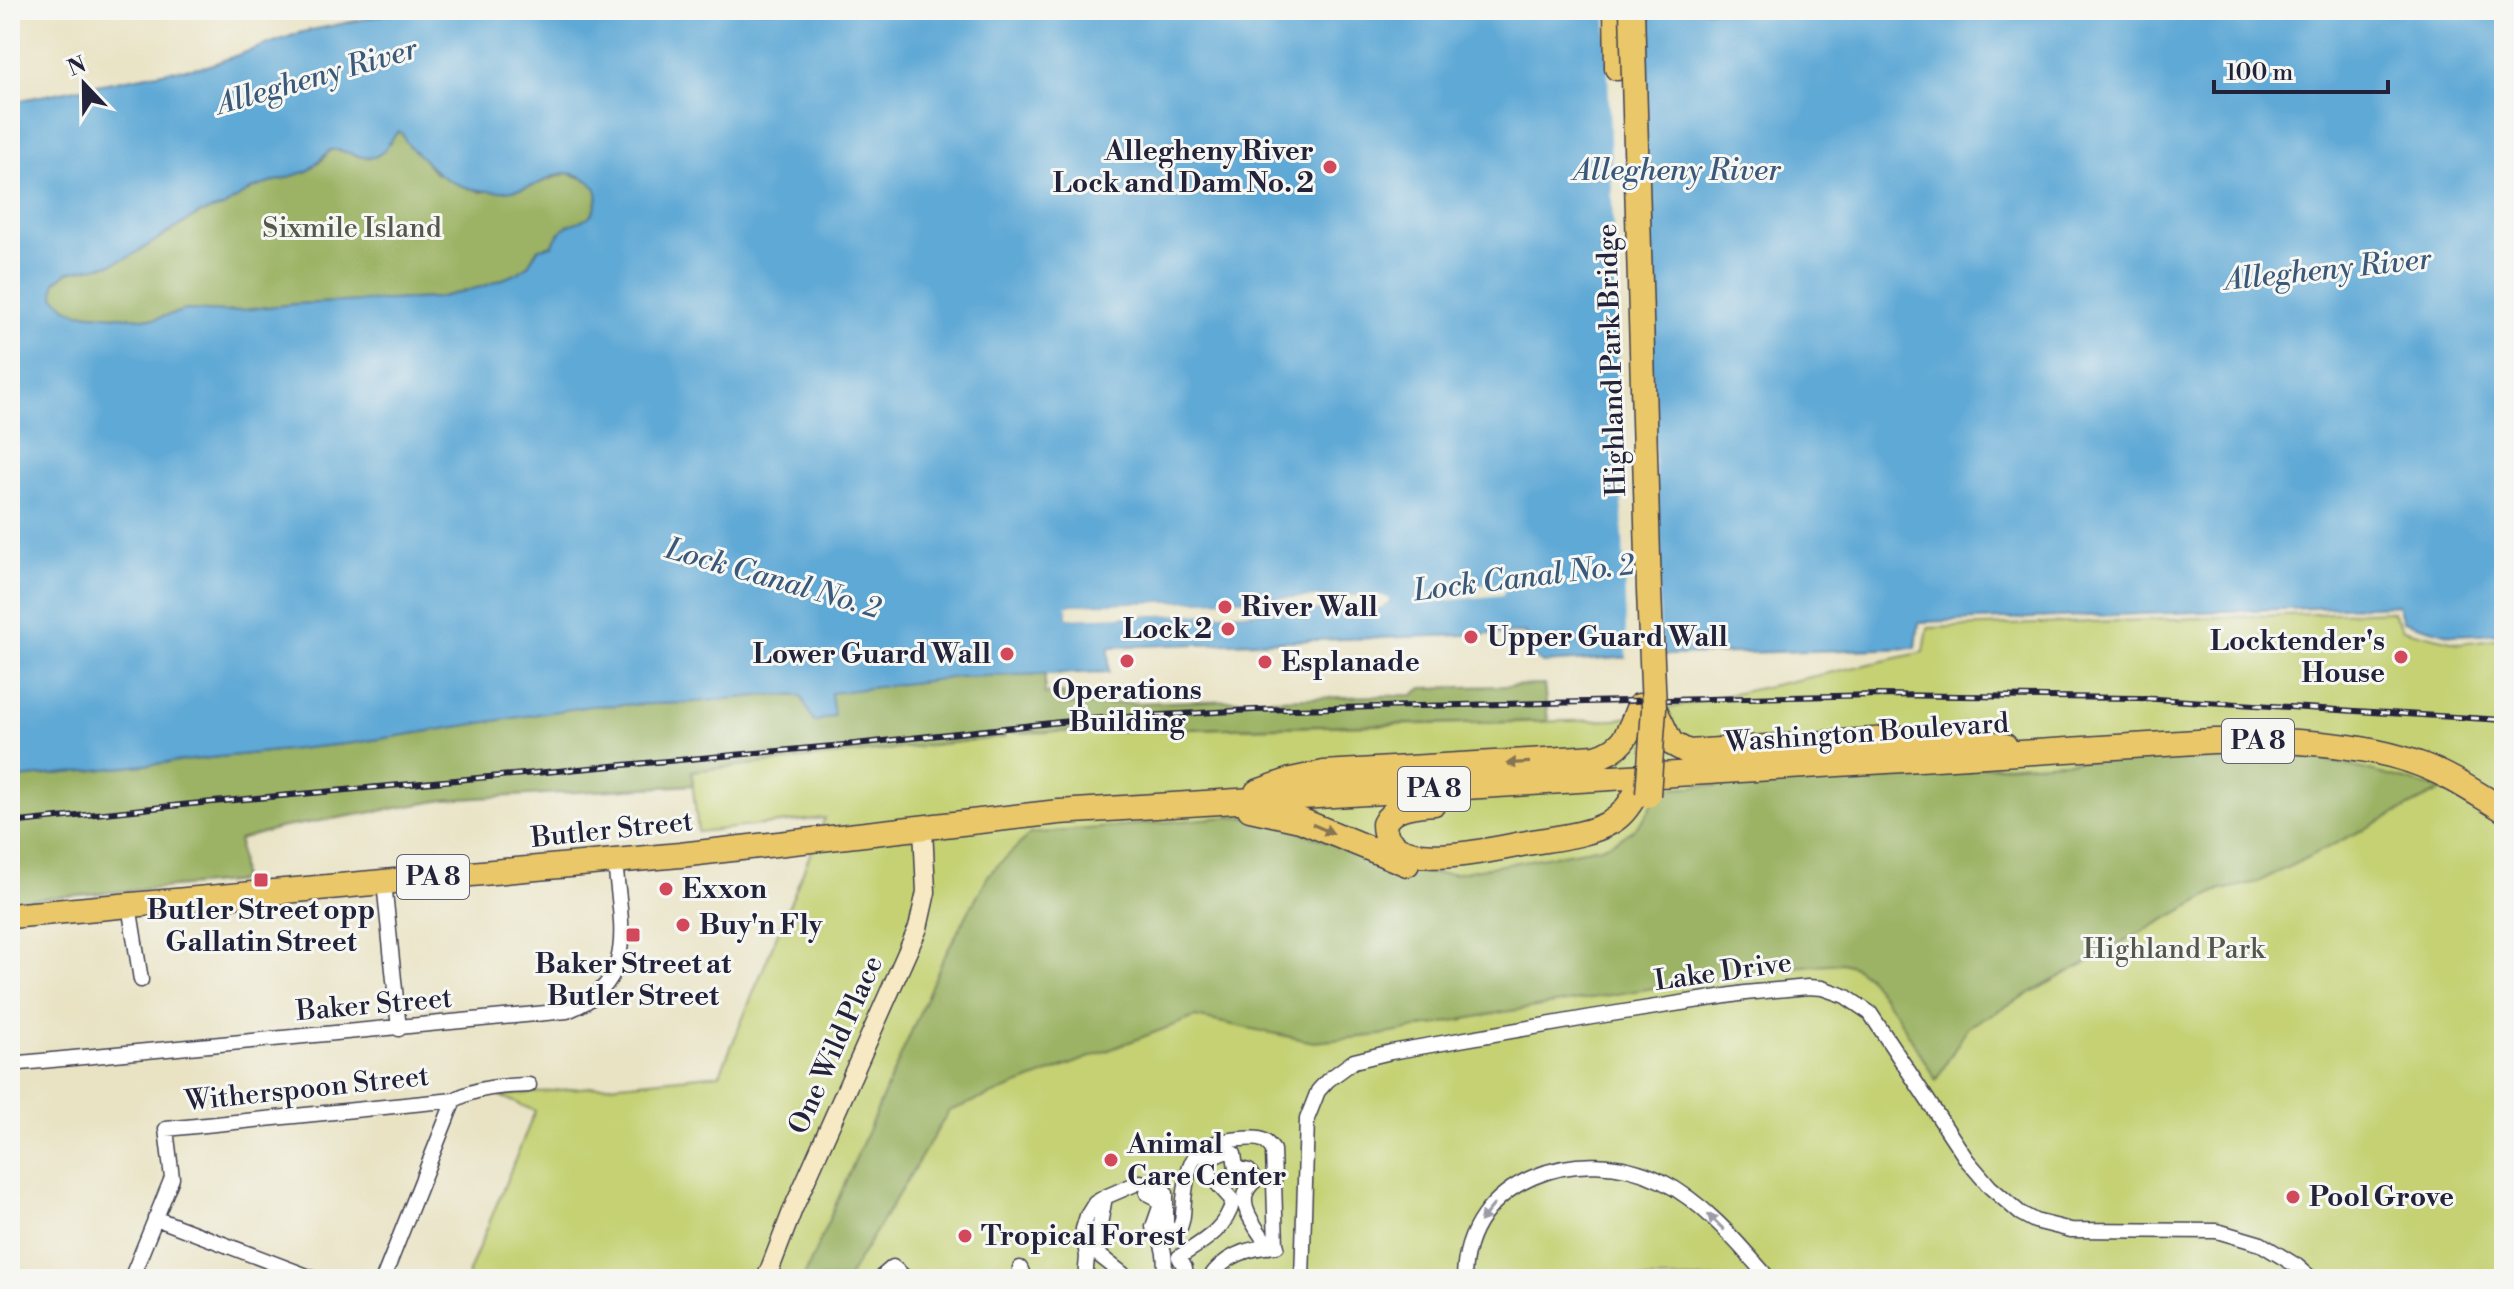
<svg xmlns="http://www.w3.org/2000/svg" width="2514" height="1289" viewBox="0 0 2514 1289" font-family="'Libre Bodoni',serif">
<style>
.green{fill:#c5d173;stroke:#747a57;stroke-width:2}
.forest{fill:#9cb365;stroke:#5f6a50;stroke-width:2}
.water{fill:#5ea9d6;stroke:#406688;stroke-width:2;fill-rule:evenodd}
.pier{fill:#e9e3c4;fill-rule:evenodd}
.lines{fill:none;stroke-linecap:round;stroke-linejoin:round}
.street-casing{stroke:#403f50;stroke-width:17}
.secondary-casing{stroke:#403f50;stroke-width:21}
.highway-casing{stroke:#403f50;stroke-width:27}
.street{stroke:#fff;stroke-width:14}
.secondary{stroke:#f7e9c3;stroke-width:18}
.highway{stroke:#eac769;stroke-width:24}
.rail-casing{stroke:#22223b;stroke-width:6}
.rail{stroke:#f6f6f2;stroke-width:3;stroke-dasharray:9;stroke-linecap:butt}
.highway-bridge-casing{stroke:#403f50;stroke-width:27;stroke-linecap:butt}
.highway-bridge{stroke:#eac769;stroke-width:24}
.oneway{fill:#867452}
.oneway2{fill:#9c9ca7}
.poi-dot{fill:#d1495b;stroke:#f6f6f2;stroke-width:3}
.labels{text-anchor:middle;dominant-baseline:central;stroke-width:6;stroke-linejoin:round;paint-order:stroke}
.shield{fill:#f6f6f2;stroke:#626272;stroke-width:2}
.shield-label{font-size:26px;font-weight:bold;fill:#22223b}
.poi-label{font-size:28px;font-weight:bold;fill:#22223b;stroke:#f6f6f2;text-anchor:start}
.park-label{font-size:28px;fill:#53574c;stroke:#f6f6f2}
.street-label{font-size:28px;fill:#22223b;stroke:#f6f6f2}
.water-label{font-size:30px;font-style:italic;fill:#3a5879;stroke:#f6f6f2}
</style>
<rect width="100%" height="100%" fill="#f6f6f2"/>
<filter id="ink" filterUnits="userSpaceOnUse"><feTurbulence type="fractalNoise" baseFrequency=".0125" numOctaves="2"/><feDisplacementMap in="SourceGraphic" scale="16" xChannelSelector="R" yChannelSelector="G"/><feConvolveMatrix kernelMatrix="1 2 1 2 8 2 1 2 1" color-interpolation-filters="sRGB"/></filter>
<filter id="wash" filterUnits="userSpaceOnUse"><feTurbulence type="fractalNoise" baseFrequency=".006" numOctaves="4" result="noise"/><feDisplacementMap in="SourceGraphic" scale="32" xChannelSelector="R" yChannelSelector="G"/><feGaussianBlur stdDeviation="1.8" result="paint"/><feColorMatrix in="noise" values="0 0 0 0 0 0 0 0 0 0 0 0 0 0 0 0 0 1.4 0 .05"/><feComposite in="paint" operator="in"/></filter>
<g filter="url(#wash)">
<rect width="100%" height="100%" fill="#e9e3c4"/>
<path class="green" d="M2392 611 2403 629 2459 643 2504 638V1279H466L535 1111 500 1096 720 1074 825 818 698 832 691 771 1004 737V733L1615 720 1924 652 1928 628Z"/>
<path class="forest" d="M399 131 435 173 481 192 534 185 567 173 588 180 596 186C601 200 595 218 580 223 575 224 571 224 568 226 554 236 559 247 538 248L528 265 518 273 485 286 437 298 294 304 226 312 186 310 155 319 79 313 66 308 54 296 55 282 68 272 111 264 131 256 201 213 223 207 254 188 321 161 330 150C348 147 366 167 382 152 389 146 392 137 399 131Z
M1045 674V694L1064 693 1065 705 1413 695 1422 688 1544 685 1548 721 1004 733V737L692 771 693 785 444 800 279 828 239 840 242 881 10 901V779L354 743 590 706 685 703 768 695 802 696 957 677Z
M2226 751 2290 755 2335 762 2443 790 2258 882 2217 891 1968 1027 1936 1080 1897 1015 1867 976 1855 967 1842 963 1778 968 1492 1014 1381 1035 1314 1042 1195 1017 949 1111 847 1279H803L943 959 989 874 1030 834 1227 817 1260 818 1405 869 1423 873 1452 874 1601 847C1632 836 1648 821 1658 789Z"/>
<path class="water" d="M408 10H2504V633L2452 635 2403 621 2398 605 1919 622 1916 648 1667 655 1543 663 1527 654 1525 633 1109 647V672L957 677 831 693 834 716 814 722 801 696 768 695 685 703 590 706 354 743 10 779V102L168 71 207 66 302 32ZM399 131 403 134C405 146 417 152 425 161 452 192 494 197 532 186 543 183 554 173 566 173 582 174 601 184 597 201 593 221 581 219 567 226 559 231 556 238 552 246L539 248 528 265 518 273 485 286 437 298 294 304 226 312 186 310 155 319 79 313 66 308 54 296 55 282 68 272 111 264 131 256 183 223 201 213 223 207 254 188 308 171 330 150C348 147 366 167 382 152 388 146 392 137 399 131ZM1381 595 1389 603 1381 608 1068 618V605Z"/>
<path class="pier" d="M1606 10H1640L1661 660 1627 661Z
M1500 583 1506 589 1502 595 1432 602 1427 597 1431 592Z
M1381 595 1389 599V603L1381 608 1068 618 1067 605ZM1380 599 1384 601 1380 604 1072 614 1071 609Z"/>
</g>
<g filter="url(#ink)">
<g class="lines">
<defs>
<path id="street" d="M384 882 399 1029
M129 905 141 980
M10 1064 567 1011C640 983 620 923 615 861
M1147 1193 1157 1198 1160 1207 1153 1227C1165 1245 1166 1258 1164 1279
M155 1218 315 1279
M1095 1252 1105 1197
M1089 1255 1095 1252 1123 1274V1279
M1020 1268 1025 1279
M131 1279 172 1178 166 1129 454 1100C478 1087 502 1086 529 1085
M383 1279 454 1100
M879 1279 893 1267 907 1279
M1085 1279 1087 1257 1083 1229 1087 1216 1095 1203 1105 1197 1140 1182 1160 1188 1166 1193V1224L1170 1231H1178C1184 1222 1183 1211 1184 1200 1189 1156 1194 1143 1240 1139 1256 1138 1263 1136 1273 1150L1276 1246
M1180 1279 1185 1268 1179 1257C1202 1242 1226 1230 1233 1201L1206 1171 1208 1159 1227 1151 1234 1154 1236 1168 1249 1171 1255 1181C1230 1200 1257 1228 1269 1247
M1209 1279C1224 1256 1249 1247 1277 1246
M1302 1279 1307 1119 1318 1091 1328 1080 1354 1061 1391 1052 1592 1017 1745 993 1808 987 1822 988 1845 996 1870 1013 1967 1160 1990 1187 2020 1213 2035 1221 2071 1230 2217 1231 2261 1244 2297 1266 2312 1279
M1464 1279C1465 1178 1581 1141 1661 1181 1704 1202 1738 1243 1769 1279"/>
<path id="secondary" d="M766 1279 793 1209 918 928 926 892 923 828"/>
<path id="highway" d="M1616 10 1617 68
M1654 708 1671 743 1688 752 1951 735 2005 746
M1257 792 1291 780 1324 773 1596 757C1626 748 1628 733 1639 706
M1434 803C1415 805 1393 805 1384 824 1384 878 1497 848 1527 843 1554 838 1587 836 1611 822 1622 816 1629 806 1635 795
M1250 809 1300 820 1407 864
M10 916 680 855 1059 812 2213 741C2276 739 2363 742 2422 765 2451 776 2477 794 2504 810"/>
</defs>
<use href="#street" class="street-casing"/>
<use href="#secondary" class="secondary-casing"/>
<use href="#highway" class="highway-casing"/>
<use href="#street" class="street"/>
<use href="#secondary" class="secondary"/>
<use href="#highway" class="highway"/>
<defs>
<path id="rail" d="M10 823 191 804 855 744 1089 719 1253 710 1877 695 2139 698 2504 720"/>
</defs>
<use href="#rail" class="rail-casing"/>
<use href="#rail" class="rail"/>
<defs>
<path id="highway-bridge" d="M1632 10 1649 591 1654 708 1648 795"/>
</defs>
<use href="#highway-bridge" class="highway-bridge-casing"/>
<use href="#highway-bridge" class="highway-bridge"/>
</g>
<defs><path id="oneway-solid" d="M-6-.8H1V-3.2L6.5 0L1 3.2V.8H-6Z" transform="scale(2)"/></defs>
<g class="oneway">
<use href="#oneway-solid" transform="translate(1518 763) rotate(177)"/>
<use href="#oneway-solid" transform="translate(1323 829) rotate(23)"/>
</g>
<g class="oneway2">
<use href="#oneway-solid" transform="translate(1487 1213) rotate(130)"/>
<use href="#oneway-solid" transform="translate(1716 1222) rotate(-136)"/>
</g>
</g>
<g class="poi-dot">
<circle cx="1330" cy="167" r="8"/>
<circle cx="1225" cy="607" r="8"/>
<circle cx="1228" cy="629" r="8"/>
<circle cx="1471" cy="637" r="8"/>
<circle cx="1007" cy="654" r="8"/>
<circle cx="2401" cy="657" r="8"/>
<circle cx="1127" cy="661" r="8"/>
<circle cx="1265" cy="662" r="8"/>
<rect x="253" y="872" width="16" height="16" rx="4"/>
<circle cx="666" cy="889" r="8"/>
<circle cx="683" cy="925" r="8"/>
<rect x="625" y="927" width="16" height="16" rx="4"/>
<circle cx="1111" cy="1160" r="8"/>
<circle cx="2293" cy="1197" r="8"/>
<circle cx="965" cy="1236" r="8"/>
</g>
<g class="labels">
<g class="shield">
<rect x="2222" y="719" width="72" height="44" rx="6"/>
<rect x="1398" y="767" width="72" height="44" rx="6"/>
<rect x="397" y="855" width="72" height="44" rx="6"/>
</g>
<g class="shield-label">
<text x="2258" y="741">PA 8</text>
<text x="1434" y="789">PA 8</text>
<text x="433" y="877">PA 8</text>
</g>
<g class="poi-label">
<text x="1314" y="151" text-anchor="end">Allegheny River<tspan x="1314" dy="32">Lock and Dam No. 2</tspan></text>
<text x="1241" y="607">River Wall</text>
<text x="1212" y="629" text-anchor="end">Lock 2</text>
<text x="1487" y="637">Upper Guard Wall</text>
<text x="2385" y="641" text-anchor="end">Locktender's<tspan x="2385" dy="32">House</tspan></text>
<text x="991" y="654" text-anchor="end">Lower Guard Wall</text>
<text x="1281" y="662">Esplanade</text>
<text x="1127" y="690" text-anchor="middle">Operations<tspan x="1127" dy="32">Building</tspan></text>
<text x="682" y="889">Exxon</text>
<text x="261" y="910" text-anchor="middle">Butler Street opp<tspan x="261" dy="32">Gallatin Street</tspan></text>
<text x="699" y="925">Buy'n Fly</text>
<text x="633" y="964" text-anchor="middle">Baker Street at<tspan x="633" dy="32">Butler Street</tspan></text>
<text x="1127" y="1144">Animal<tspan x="1127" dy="32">Care Center</tspan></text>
<text x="2309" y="1197">Pool Grove</text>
<text x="981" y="1236">Tropical Forest</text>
</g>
<g class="park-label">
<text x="352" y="228">Sixmile Island</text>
<text x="2174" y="949">Highland Park</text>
</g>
<g class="street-label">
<text transform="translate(1612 360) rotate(-92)">Highland Park Bridge</text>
<text transform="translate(1867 733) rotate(-4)">Washington Boulevard</text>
<text transform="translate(612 830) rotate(-6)">Butler Street</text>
<text transform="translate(1723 972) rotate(-8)">Lake Drive</text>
<text transform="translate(374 1005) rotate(-5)">Baker Street</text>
<text transform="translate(836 1045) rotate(-66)">One Wild Place</text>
<text transform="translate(307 1089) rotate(-6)">Witherspoon Street</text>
</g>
<g class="water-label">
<text transform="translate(317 77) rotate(-16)">Allegheny River</text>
<text x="1677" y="171">Allegheny River</text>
<text transform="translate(2328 270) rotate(-6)">Allegheny River</text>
<text transform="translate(1524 578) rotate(-7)">Lock Canal No. 2</text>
<text transform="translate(773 579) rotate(16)">Lock Canal No. 2</text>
</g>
</g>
<rect width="2514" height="1289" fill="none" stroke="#f6f6f2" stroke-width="40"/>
<g transform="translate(84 84) rotate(338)" stroke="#f6f6f2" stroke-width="6" paint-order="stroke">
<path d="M0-6L14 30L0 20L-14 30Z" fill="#22223b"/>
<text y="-12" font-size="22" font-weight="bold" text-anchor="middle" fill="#22223b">N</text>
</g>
<path d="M2214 80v12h174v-12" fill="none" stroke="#22223b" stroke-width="4"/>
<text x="2226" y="80" font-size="24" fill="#22223b" stroke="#f6f6f2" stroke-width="6" paint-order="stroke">100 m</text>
</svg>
